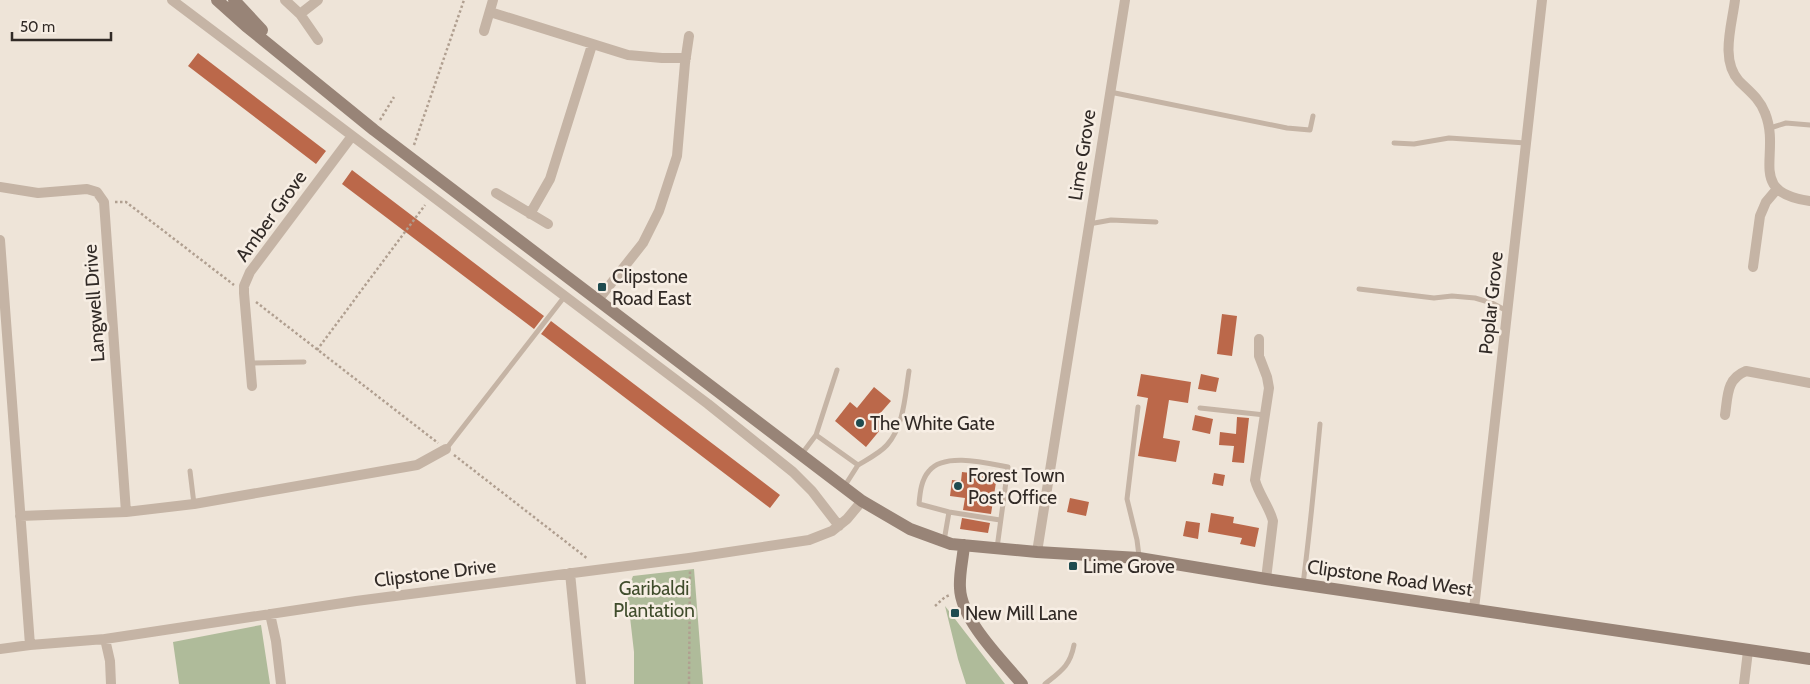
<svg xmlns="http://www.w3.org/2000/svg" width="1810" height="684" viewBox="0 0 1810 684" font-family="Cabin,sans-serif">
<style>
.green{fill:#afbb9a}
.building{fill:#bb684a}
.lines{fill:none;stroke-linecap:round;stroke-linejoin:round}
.path{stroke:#b09f90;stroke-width:2.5;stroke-dasharray:2.5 2.5;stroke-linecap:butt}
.lane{stroke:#c5b4a5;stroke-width:5}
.street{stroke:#c5b4a5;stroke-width:10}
.secondary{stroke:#988477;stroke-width:12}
.poi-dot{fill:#1f4b4f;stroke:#f7eee4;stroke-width:2}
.labels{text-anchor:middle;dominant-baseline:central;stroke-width:5;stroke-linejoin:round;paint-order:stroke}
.street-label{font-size:19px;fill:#312a26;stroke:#f7eee4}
.poi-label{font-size:19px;fill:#312a26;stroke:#f7eee4;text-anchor:start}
.park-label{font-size:19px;fill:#404d2c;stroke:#f7eee4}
</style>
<rect width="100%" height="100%" fill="#eee4d8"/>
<path class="green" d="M694 569 703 684H634V652L627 591 633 576Z
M945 606 1005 684H966L958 659Z
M261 625 270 684H179L173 642Z"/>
<path class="building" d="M198 53 326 151 316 164 188 66Z
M352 170 544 316 534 329 342 184Z
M1222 314 1237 316 1232 356 1217 354Z
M551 321 780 495 770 508 544 336 541 334Z
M1141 374 1191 382 1188 403 1169 400 1163 438 1180 441 1176 462 1138 456 1148 398 1137 396Z
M1201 374 1219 378 1216 392 1198 389Z
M874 387 891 401 877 417 885 424 866 447 835 421 850 402 857 408Z
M1195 415 1213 419 1210 434 1192 430Z
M1237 417 1249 418 1244 463 1232 462 1234 446 1219 445 1220 432 1236 434Z
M962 472 997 476 991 514 963 510 965 498 950 496 952 480 961 481Z
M1214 473 1225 475 1223 486 1212 484Z
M1070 498 1089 502 1086 516 1067 512Z
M1211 513 1234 517 1233 523 1259 528 1255 547 1240 544 1242 538 1208 532Z
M962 518 990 523 988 533 960 529Z
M1186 521 1200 523 1198 539 1183 536Z"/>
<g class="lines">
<path class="path" d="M380 120 394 97
M414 145 464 0
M115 202H126L234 285
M256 302 438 443
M317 350 425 205
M454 455 588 559
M935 606 945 597 950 595
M689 684 690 570"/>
<path class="lane" d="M1110 92 1287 128 1310 130 1313 116
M1770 128 1786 123 1810 125
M1394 143 1414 144 1449 138 1526 143
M1089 224 1111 220 1156 222
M1359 289 1434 298 1452 296 1475 298 1492 303 1507 311
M250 363 304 362
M1138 407 1127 499 1137 540 1139 556
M1200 408 1265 415
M816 435 837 370
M446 449 565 296
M801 455 816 435 858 465 844 487
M858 465C868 459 880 453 887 445 904 426 905 396 909 371
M190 471 194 504
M944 541 949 512
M997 548 1008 467C987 463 944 452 929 471 921 480 920 493 919 504L949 512 1000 520
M1303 584C1310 531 1315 477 1320 424
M1045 684C1061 671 1070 666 1074 645"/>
<path class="street" d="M172 0 708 404 793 472 812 491 839 526
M285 0 300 14 318 40
M1735 0C1732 25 1720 60 1739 81 1749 91 1760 99 1765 113 1782 155 1745 192 1810 201
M490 12 628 55 662 58H686
M300 14 318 0
M484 31 493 0
M0 187 38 193 87 189 97 192 104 202 126 512
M496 193 548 224
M530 214 550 179 592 45
M0 240 30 645
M1753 267 1760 216 1766 202 1777 189
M598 300 643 243 659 211 677 156 685 63 689 36
M1259 339V356L1267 377 1269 388 1255 480C1259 495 1269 506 1273 521L1266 579
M252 386 244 293V286L250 272 352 136
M1725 415C1728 396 1726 379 1746 371L1810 383
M20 516 126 512 194 504 417 465 446 449
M1037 552 1125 0
M570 573 581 684
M1474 609 1542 0
M270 614 276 641 281 684
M105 639 110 661 111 684
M0 649 30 645 105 639 356 601 689 558 809 540 832 531 847 519 862 501
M1744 684 1748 651"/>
<path class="secondary" d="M217 0 246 26 374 130 862 501 910 529 951 544 1037 552 1139 558 1266 579 1810 659
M234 0 262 30
M964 545C963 559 959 574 960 588 961 620 1002 660 1022 684"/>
</g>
<g class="poi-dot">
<rect x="597" y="282" width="10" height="10" rx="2.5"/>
<circle cx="860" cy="423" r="5"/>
<circle cx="958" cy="486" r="5"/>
<rect x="1068" y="561" width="10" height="10" rx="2.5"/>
<rect x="950" y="608" width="10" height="10" rx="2.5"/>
</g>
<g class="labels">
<g class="street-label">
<text transform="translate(1082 155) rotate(-81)">Lime Grove</text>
<text transform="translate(271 216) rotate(-54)">Amber Grove</text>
<text transform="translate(94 303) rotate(-94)">Langwell Drive</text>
<text transform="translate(1491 303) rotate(-84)">Poplar Grove</text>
<text transform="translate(435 573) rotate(-7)">Clipstone Drive</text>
<text transform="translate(1390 578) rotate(8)">Clipstone Road West</text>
</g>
<g class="poi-label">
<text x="612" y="276">Clipstone<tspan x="612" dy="22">Road East</tspan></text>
<text x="870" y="423">The White Gate</text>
<text x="968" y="475">Forest Town<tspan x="968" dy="22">Post Office</tspan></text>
<text x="1083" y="566">Lime Grove</text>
<text x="965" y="613">New Mill Lane</text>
</g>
<g class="park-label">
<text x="654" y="588">Garibaldi<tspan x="654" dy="22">Plantation</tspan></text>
</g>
</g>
<path d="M12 32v8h99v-8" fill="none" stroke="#312a26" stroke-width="2.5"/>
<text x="20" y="32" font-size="15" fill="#312a26" stroke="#f7eee4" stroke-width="4" paint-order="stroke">50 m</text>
</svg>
